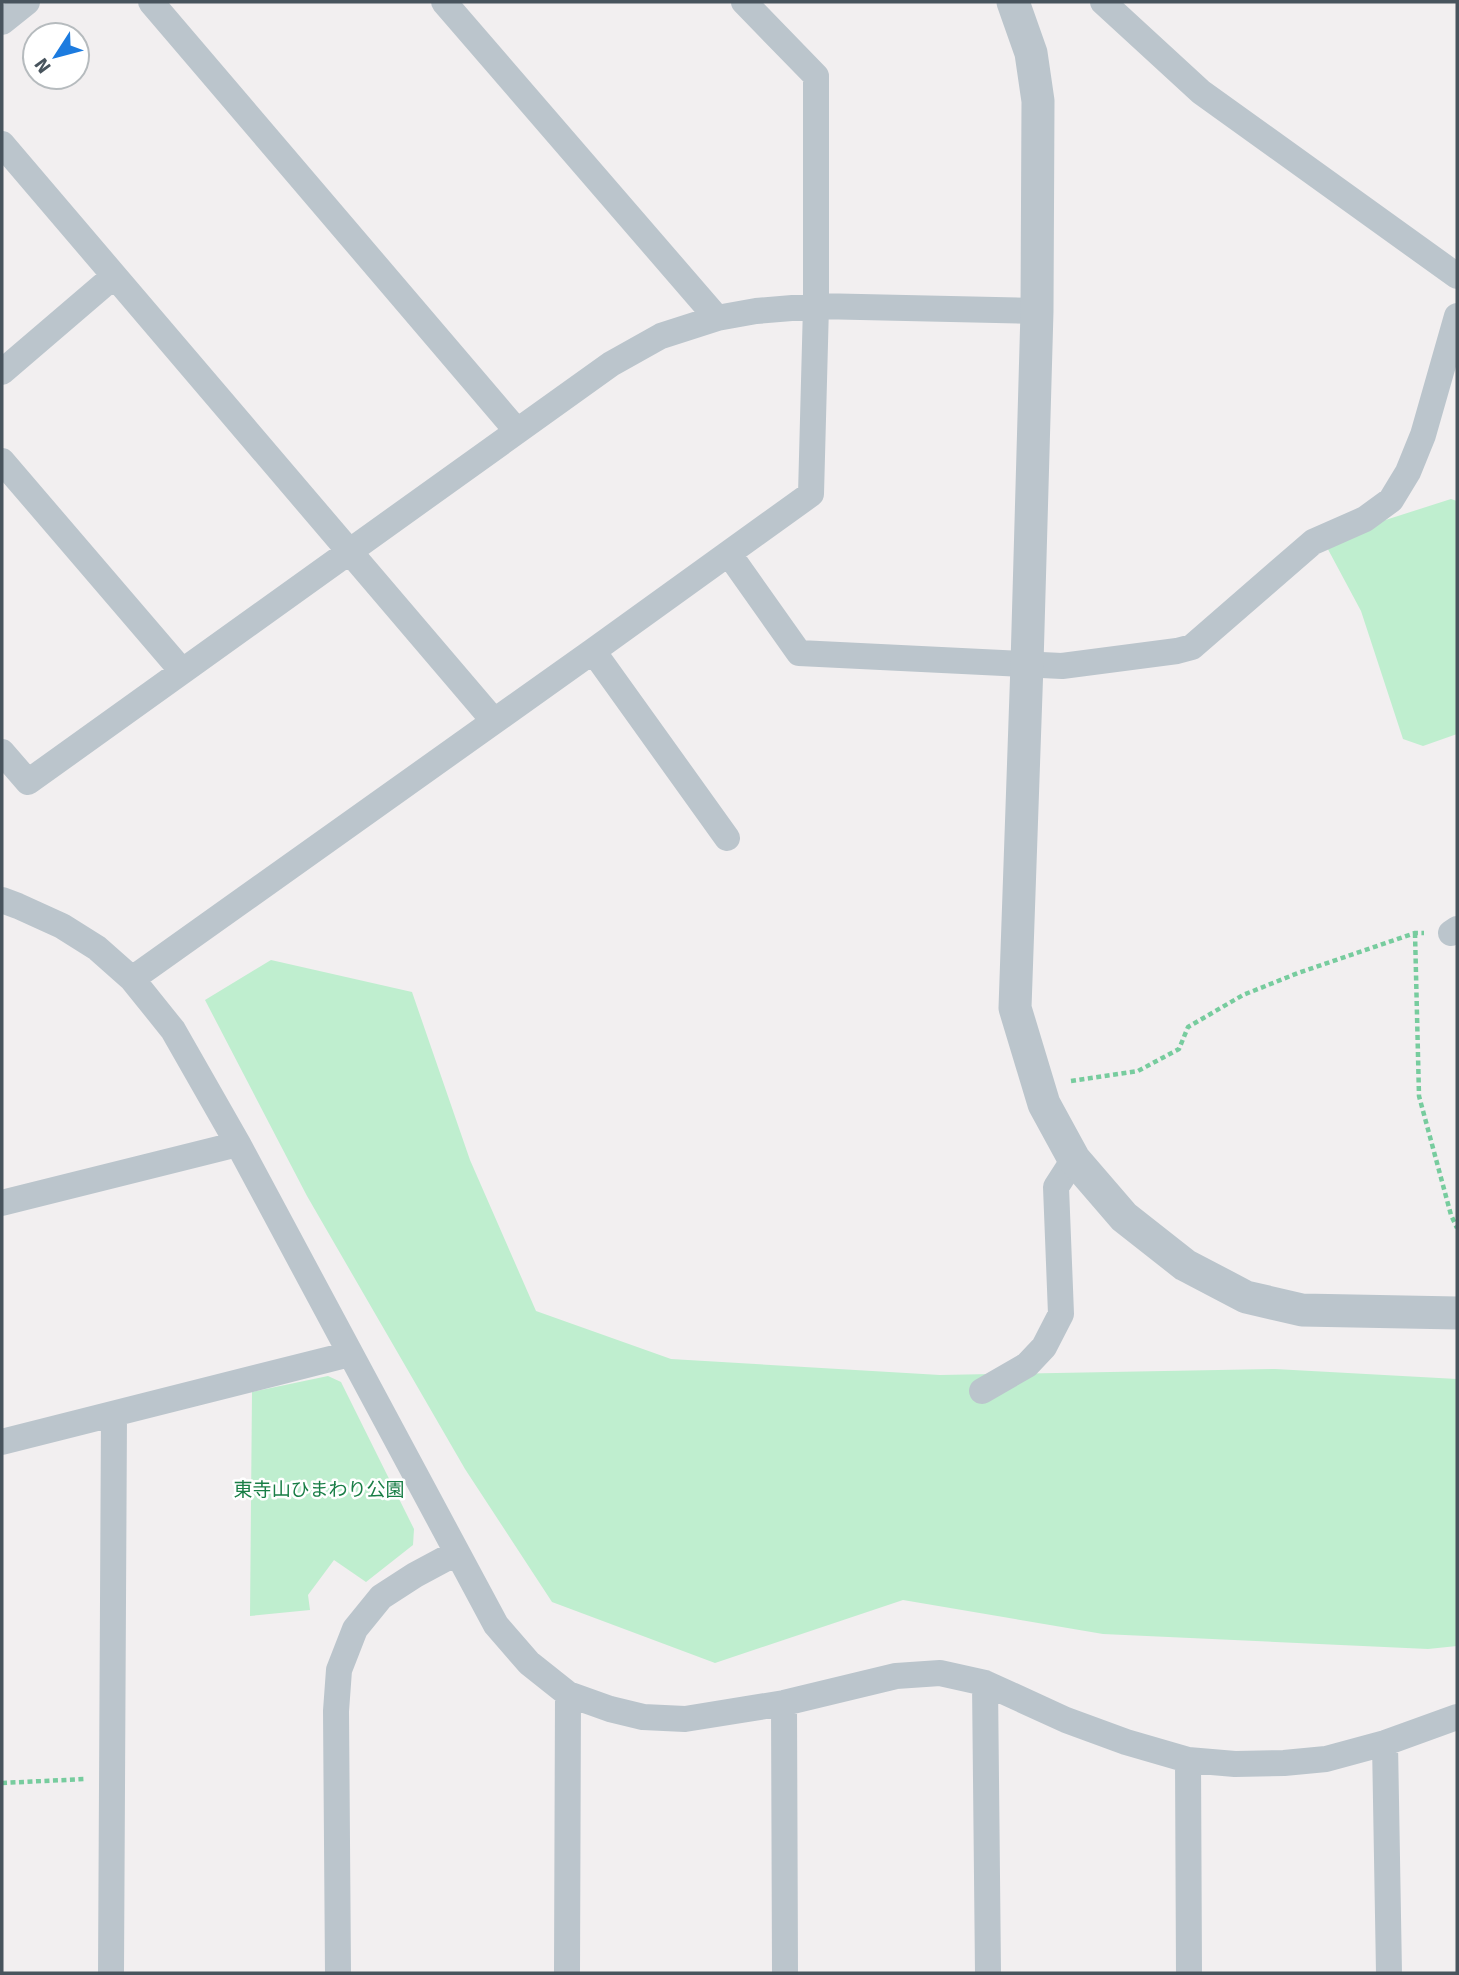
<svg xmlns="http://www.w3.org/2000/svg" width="1459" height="1975" viewBox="0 0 1459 1975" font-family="Signika,'Noto Sans JP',sans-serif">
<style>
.green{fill:#bfeecf}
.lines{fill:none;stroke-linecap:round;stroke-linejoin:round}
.path{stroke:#77cc9e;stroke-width:4.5;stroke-dasharray:5 3.5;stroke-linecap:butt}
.minor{stroke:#bbc5cc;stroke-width:26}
.tertiary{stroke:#bbc5cc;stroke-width:33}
.labels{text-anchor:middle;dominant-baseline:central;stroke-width:5;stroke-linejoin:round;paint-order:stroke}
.park-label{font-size:19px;fill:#197e46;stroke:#fff}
</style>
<rect width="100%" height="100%" fill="#f2eff0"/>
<path class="green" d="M1451 499 1457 501V734L1423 746 1403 739 1361 611 1323 540Z
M271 960 412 992 470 1160 536 1311 671 1359 940 1375 1275 1369 1457 1379V1646L1428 1649 1103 1634 903 1600 715 1663 552 1602 465 1469 307 1196 205 1000Z
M328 1376 341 1382 414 1529 413 1545 366 1582 334 1560 308 1595 310 1610 250 1616 252 1392Z"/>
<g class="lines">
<path class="path" d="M1415 933 1419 1096 1451 1215 1457 1228
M1071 1081 1138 1071 1179 1049 1188 1027 1243 995 1298 973 1415 933H1424
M2 1783 85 1779"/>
<path class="minor" d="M151 2 517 431
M444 2 717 318
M1103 2 1201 92 1457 276
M2 22 27 2
M2 144 494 721
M2 372 114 276
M2 461 182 671
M729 554 799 653 1062 666 1177 651 1192 647 1313 542 1365 519 1391 500 1408 472 1423 435 1457 316
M593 651 727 838
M2 752 28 782 611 364 661 336 717 318 756 311 816 306 1037 311
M2 900 18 906 62 926 97 948 132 979 173 1030 238 1144 496 1625 529 1663 568 1694 610 1709 643 1717 685 1719 784 1703 896 1676 940 1673 985 1683 1066 1720 1126 1742 1188 1760 1235 1764 1284 1763 1326 1759 1385 1743 1457 1717
M1451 933 1457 929
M132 979 593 651 811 494 816 306V76L744 2
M2 1203 238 1144
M982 1391 1027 1365 1044 1347 1061 1314 1056 1187 1074 1159
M2 1442 350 1354
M985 1683 988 1973
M784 1703 785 1973
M1385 1743 1389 1973
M1188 1760 1189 1973
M111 1973 114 1415
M338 1973 336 1711 339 1670 355 1629 381 1597 415 1575 456 1553
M567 1973 568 1694"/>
<path class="tertiary" d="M1013 2 1031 53 1038 101 1037 311 1027 664 1015 1008 1044 1104 1074 1159 1124 1217 1185 1265 1246 1297 1302 1310 1457 1313"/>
</g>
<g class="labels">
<g class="park-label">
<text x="319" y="1490">東寺山ひまわり公園</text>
</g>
</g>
<rect width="1459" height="1975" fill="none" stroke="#48545d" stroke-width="7"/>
<g transform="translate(56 56) rotate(234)"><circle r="33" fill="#ffffff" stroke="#b6bbbe" stroke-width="2"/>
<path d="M0-5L12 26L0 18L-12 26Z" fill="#1c7bdf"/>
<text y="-10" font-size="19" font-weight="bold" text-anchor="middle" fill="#48545d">N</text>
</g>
</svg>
